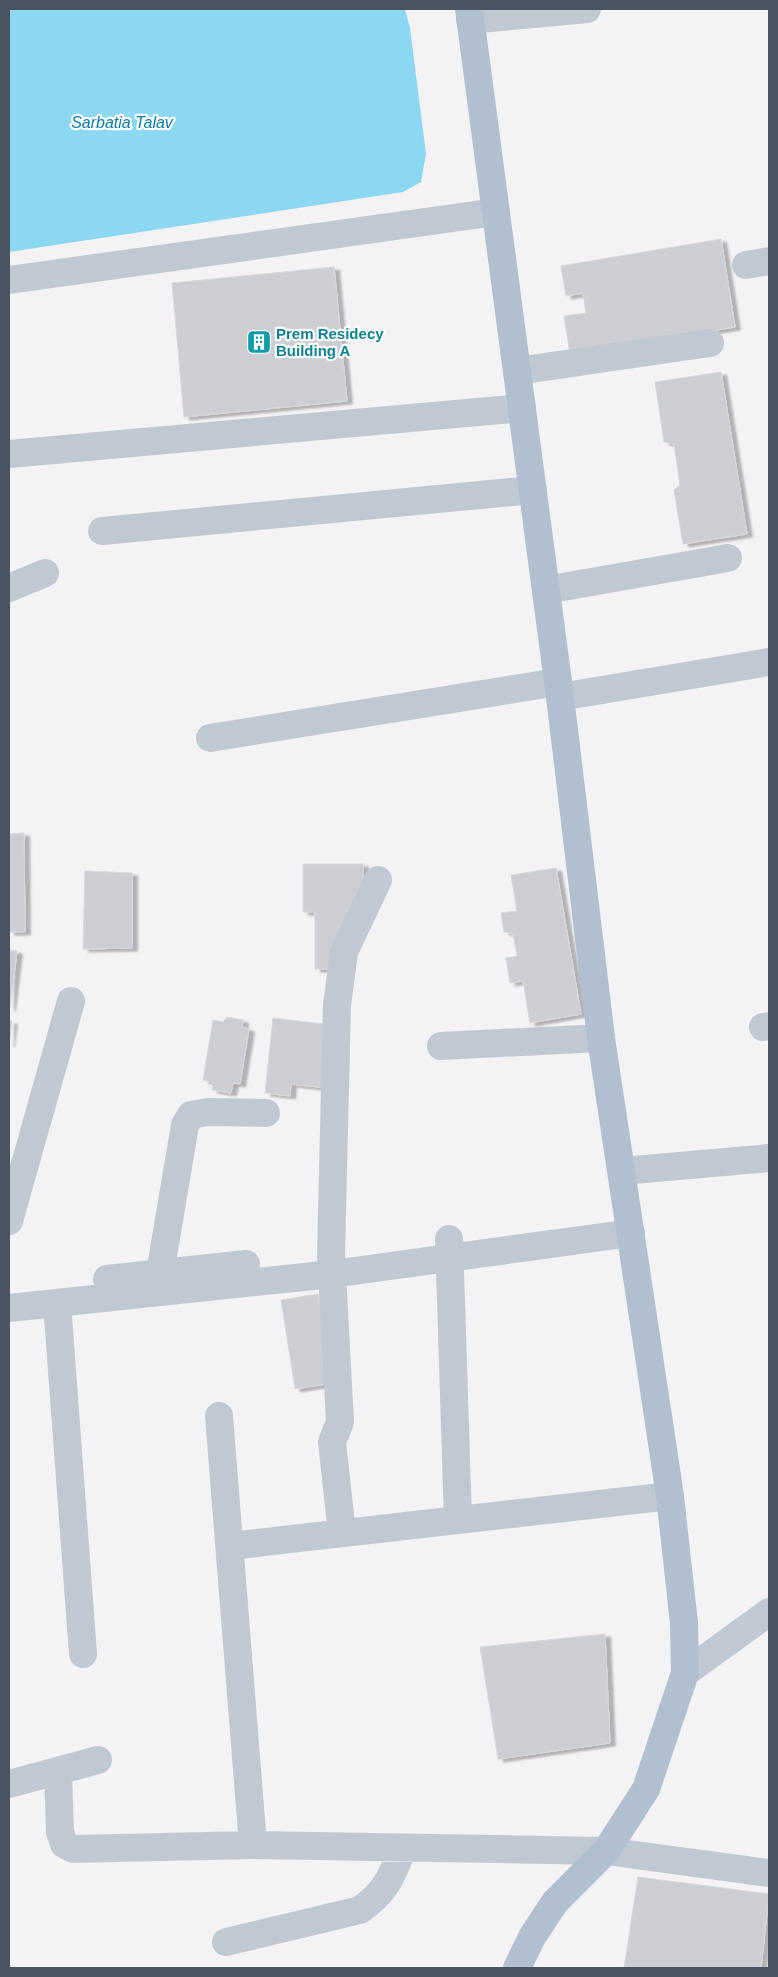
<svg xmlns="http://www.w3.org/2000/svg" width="778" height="1977" viewBox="0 0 778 1977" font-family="Helvetica,sans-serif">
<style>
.water{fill:#8cd7f1}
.building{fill:#ccced4;stroke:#d6d8de;filter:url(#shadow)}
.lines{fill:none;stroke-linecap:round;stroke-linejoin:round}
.minor{stroke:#c0c9d2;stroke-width:28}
.major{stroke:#b1c0d1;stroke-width:28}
.labels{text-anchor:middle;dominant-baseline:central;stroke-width:4.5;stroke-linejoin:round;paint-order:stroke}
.culture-label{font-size:15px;font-weight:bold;fill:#0d838f;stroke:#fff;text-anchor:start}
.water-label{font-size:16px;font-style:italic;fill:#077da6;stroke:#fff}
</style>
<defs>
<filter id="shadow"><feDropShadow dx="5.5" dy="3" stdDeviation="1" flood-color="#0004"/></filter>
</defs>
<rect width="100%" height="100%" fill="#f4f2f2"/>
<path class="water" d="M9 9H405L410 28 426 154 421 182 403 192 9 252Z"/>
<path class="building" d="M721 239 735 327 570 354 564 316 586 313 583 293 566 296 561 266Z
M334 267 347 401 184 417 172 283Z
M721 372 747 534 683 544 674 490 680 485 674 444 664 442 655 382Z
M24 833 25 932H9V834Z
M303 864H363V909H348V941L336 969H315V912H303Z
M556 868 581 1014 530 1023 523 981 510 983 506 958 517 956 513 934 504 932 501 913 517 911 511 875Z
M85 871 132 873V948L83 949Z
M9 950 17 951 10 1008H9Z
M227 1017 243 1020 242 1027 249 1029 240 1084 233 1083 231 1093 212 1090 213 1082 203 1080 213 1020 223 1022Z
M273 1018 332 1025 326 1088 291 1084 290 1096 265 1093Z
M9 1021H12L9 1044Z
M318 1294 332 1383 295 1389 281 1300Z
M605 1634 610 1743 498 1759 480 1647Z
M638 1877 769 1894 761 1968H624Z"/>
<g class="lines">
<path class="minor" d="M470 20 587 9
M746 265 769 261
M9 280 496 212
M517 371 710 343
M9 454 522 408
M102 531 533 490
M9 588 45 573
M546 590 728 558
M560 697 769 662
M210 738 558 682
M763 1027 769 1026
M441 1046 601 1038
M622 1171 769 1158
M9 1221 71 1001
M449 1239 458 1520
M107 1279 246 1264
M157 1291 185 1125 191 1115 208 1112 266 1113
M57 1303 83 1654
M9 1308 332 1274 631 1233
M219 1416 253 1845
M342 1533 332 1442 340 1422 331 1255 337 1005 344 952 378 880
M230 1546 670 1496
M685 1673 769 1612
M58 1771 60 1832 64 1844 73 1849 253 1845 606 1851 769 1873
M9 1784 98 1760
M226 1942 360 1910C387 1891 391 1877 403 1848"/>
<path class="major" d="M469 9 560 697 601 1038 670 1496 684 1623 685 1673 646 1789 606 1851 555 1902 532 1937 517 1968"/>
</g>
<defs>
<symbol id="building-square" viewBox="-11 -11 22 22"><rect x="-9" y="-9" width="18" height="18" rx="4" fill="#0f9aa8" stroke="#fff"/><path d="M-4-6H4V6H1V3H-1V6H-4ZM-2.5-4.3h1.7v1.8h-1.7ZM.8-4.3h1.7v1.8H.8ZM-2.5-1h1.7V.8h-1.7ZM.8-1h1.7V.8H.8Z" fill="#fff"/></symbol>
</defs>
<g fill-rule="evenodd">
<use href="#building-square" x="245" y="328" width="28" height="28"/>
</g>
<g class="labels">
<g class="culture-label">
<text x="276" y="333">Prem Residecy<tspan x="276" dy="17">Building A</tspan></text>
</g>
<g class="water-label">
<text x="122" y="122">Sarbatia Talav</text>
</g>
</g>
<rect width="778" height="1977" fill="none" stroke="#495461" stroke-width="20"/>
</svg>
